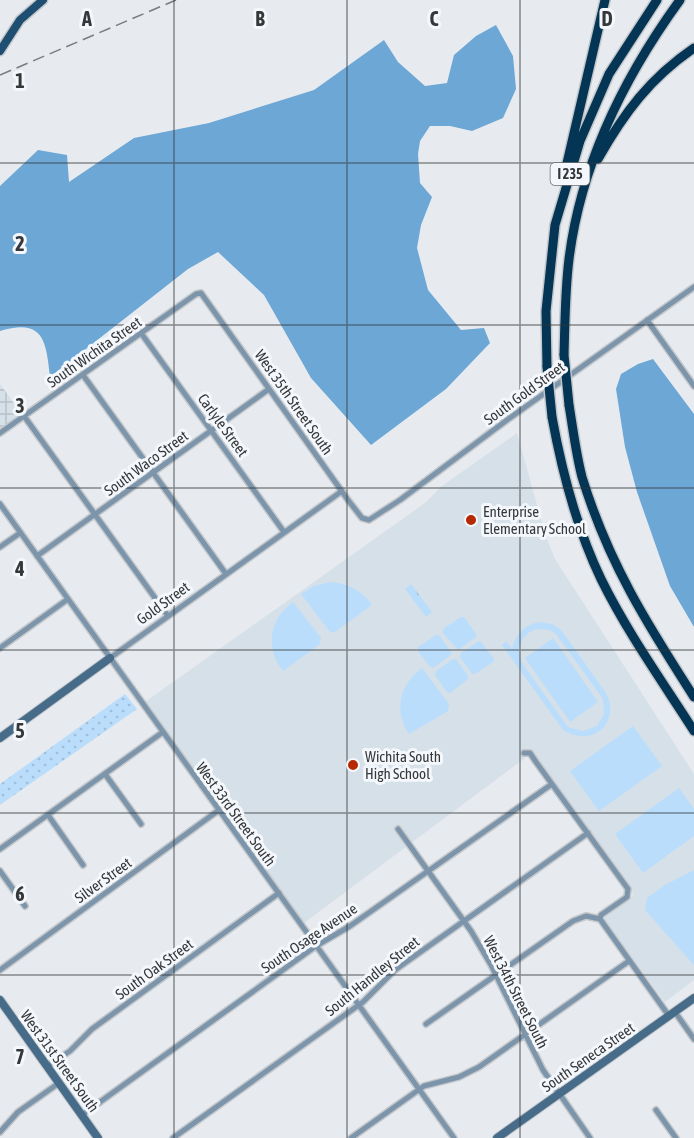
<svg xmlns="http://www.w3.org/2000/svg" width="694" height="1138" viewBox="0 0 694 1138" font-family="'Asap Condensed',sans-serif">
<style>
.built{fill:#d6e0e9}
.industrial{fill:url(#industrial-grid)}
.grass{fill:url(#grass-dots)}
.park{fill:url(#park-tufts)}
.pitch{fill:#baddfb;fill-rule:evenodd}
.water{fill:#6ca7d6}
.lines{fill:none;stroke-linecap:round;stroke-linejoin:round}
.street-casing{stroke:#c3c7cb;stroke-width:8}
.secondary-casing{stroke:#c3c7cb;stroke-width:10}
.primary-casing{stroke:#c3c7cb;stroke-width:11}
.highway-casing{stroke:#c3c7cb;stroke-width:12}
.street{stroke:#7c95aa;stroke-width:5}
.secondary{stroke:#476c89;stroke-width:8}
.primary{stroke:#1e4e72;stroke-width:8}
.highway{stroke:#043554;stroke-width:9}
.rail{stroke:#797b7e;stroke-width:1.5;stroke-dasharray:12 6;stroke-linecap:butt}
.highway-bridge-casing{stroke:#c3c7cb;stroke-width:12;stroke-linecap:butt}
.highway-bridge{stroke:#043554;stroke-width:9}
.grid{fill:none;stroke:#353739;stroke-width:1.5;stroke-opacity:0.55}
.poi-dot{fill:#b52a03;stroke:#f4f8fc;stroke-width:2}
.labels{text-anchor:middle;dominant-baseline:central;stroke-width:6;stroke-linejoin:round;paint-order:stroke}
.shield{fill:#f4f8fc;stroke:#6e7174;stroke-width:1.5}
.shield-label{font-size:14px;font-weight:bold;fill:#353739}
.street-label{font-size:15px;fill:#353739;stroke:#f4f8fc}
.poi-label{font-size:15px;fill:#353739;stroke:#f4f8fc;text-anchor:start}
.grid-label{font-size:20px;text-anchor:middle;font-weight:bold;fill:#353739;stroke:#f4f8fc;stroke-width:6;stroke-linejoin:round;paint-order:stroke}
</style>
<defs>
<pattern id="industrial-grid" width="8" height="8" patternUnits="userSpaceOnUse" patternTransform="scale(1.5)"><rect width="8" height="8" fill="#d6e0e9"/><path d="M0 4h8M4 0v8" fill="none" stroke="#b8c1c9"/></pattern>
<pattern id="grass-dots" width="8" height="8" patternUnits="userSpaceOnUse" patternTransform="scale(1.5)"><rect width="8" height="8" fill="#baddfb"/><path d="M2 2h.1M6 6h.1" fill="none" stroke="#a0bed8" stroke-width="1.8" stroke-linecap="round"/></pattern>
<pattern id="park-tufts" width="24" height="20" patternUnits="userSpaceOnUse" patternTransform="scale(1.5)"><rect width="24" height="20" fill="#baddfb"/><path d="M3 7l-1-3M5 7V3M7 7l1-3M15 17l-1-3M17 17v-4M19 17l1-3" fill="none" stroke="#a0bed8"/></pattern>
</defs>
<rect width="100%" height="100%" fill="#e7ebef"/>
<path class="built" d="M517 433 546 537 555 559 694 774V980L665 1002 605 920V917L631 898 633 894 631 888 533 752 304 923 145 702 425 503 442 486Z"/>
<path class="industrial" d="M0 384 22 414 0 428Z"/>
<path class="grass" d="M125 694 137 709 0 805V784Z"/>
<path class="park" d="M411 584 432 612 426 617 405 589Z"/>
<path class="pitch" d="M330 582C348 583 361 590 372 605L335 632H330L301 594 314 586Z
M293 602 321 638 320 644 283 671C265 648 269 619 293 602Z
M461 617H464L476 634V637L458 650 443 633V629Z
M539 622 552 624 562 631 606 693C621 724 592 748 563 730L502 645 506 641 512 649C516 634 524 625 539 622ZM536 629 550 630 556 634 603 699 604 714 597 726 583 731 568 727 522 663C516 648 520 635 536 629Z
M436 635H439L451 652V655L433 668 430 667 418 651V647Z
M553 638 598 702 570 722 525 658Z
M479 641 481 642 494 659 493 662 475 674H472L460 657 461 653Z
M453 659H456L468 676V679L450 693 447 692 435 675 436 671Z
M422 668 449 704 448 711 409 734C393 710 400 684 422 668Z
M633 726 662 766 599 811 570 771Z
M679 788 694 809V836L643 873 615 834Z
M694 870V965L645 910 647 898 665 885Z"/>
<path class="water" d="M496 25 513 56 516 89 503 118 472 131 450 126H430L420 141 418 154 420 183 432 197 421 225 417 248 428 290 461 330 484 328 490 343 446 389 371 445 311 378 264 295 218 252 188 269 50 377C46 341 44 318 0 331V186L38 150 67 155 69 182 134 138 209 123 314 90 384 40 398 62 425 86 447 83 454 55 476 36Z
M653 359 694 414V627L670 586 637 492 625 447 616 389 621 374 638 364Z"/>
<g class="lines">
<defs>
<path id="street" d="M647 320 694 386
M141 333 284 532
M83 375 226 574
M24 416 168 616
M0 433 196 294 201 293 348 500 362 518 369 520 400 500 507 420 694 287
M0 504 454 1138
M0 547 20 533
M37 556 269 389
M0 648 68 599
M110 658 342 491
M524 753H530L536 762 628 889 627 897 601 915 600 919
M105 774 141 824
M48 815 83 865
M398 829 471 931 491 965 543 1070 590 1138
M0 849 163 732
M0 871 25 906
M600 919 669 1016
M0 970 219 810
M675 1012 694 1039
M426 1024 573 921 586 916 600 919
M47 1066 70 1051 92 1029 279 893
M656 1110 676 1138
M82 1115 316 946 350 926 552 784
M0 1132 18 1112 59 1083
M173 1138 363 1002 395 970 588 833
M351 1138 424 1086 459 1077 479 1067 629 961"/>
<path id="secondary" d="M0 738 110 658
M0 1000 98 1138
M497 1138 694 998"/>
<path id="primary" d="M0 51 20 20 43 0"/>
<path id="highway" d="M598 159C624 113 650 78 694 48
M564 176 605 0
M564 355C565 323 565 291 569 259 581 163 624 77 680 0
M547 367 546 311 555 225 580 141 609 74 657 0
M569 405C573 429 576 454 582 477 608 562 647 624 694 697
M552 417C562 472 576 527 601 579 627 632 662 681 694 731"/>
</defs>
<use href="#street" class="street-casing"/>
<use href="#secondary" class="secondary-casing"/>
<use href="#primary" class="primary-casing"/>
<use href="#highway" class="highway-casing"/>
<use href="#street" class="street"/>
<use href="#secondary" class="secondary"/>
<use href="#primary" class="primary"/>
<use href="#highway" class="highway"/>
<path class="rail" d="M0 75 176 0"/>
<defs>
<path id="highway-bridge" d="M564 355 569 405
M547 367 552 417"/>
</defs>
<use href="#highway-bridge" class="highway-bridge-casing"/>
<use href="#highway-bridge" class="highway-bridge"/>
</g>
<path class="grid" d="M174 0V1138M347 0V1138M520 0V1138M0 163H694M0 325H694M0 488H694M0 650H694M0 813H694M0 975H694"/>
<g class="poi-dot">
<circle cx="471" cy="520" r="6"/>
<circle cx="353" cy="765" r="6"/>
</g>
<g class="labels">
<rect class="shield" x="550.5" y="163" width="39" height="22" rx="4.5"/>
<g class="shield-label">
<text x="570" y="174">I 235</text>
</g>
<g class="street-label">
<text transform="translate(94 352) rotate(-35)">South Wichita Street</text>
<text transform="translate(524 393) rotate(-36)">South Gold Street</text>
<text transform="translate(294 402) rotate(55)">West 35th Street South</text>
<text transform="translate(223 425) rotate(54)">Carlyle Street</text>
<text transform="translate(146 463) rotate(-36)">South Waco Street</text>
<text transform="translate(163 603) rotate(-36)">Gold Street</text>
<text transform="translate(236 814) rotate(54)">West 33rd Street South</text>
<text transform="translate(103 880) rotate(-36)">Silver Street</text>
<text transform="translate(309 938) rotate(-34)">South Osage Avenue</text>
<text transform="translate(154 969) rotate(-36)">South Oak Street</text>
<text transform="translate(372 976) rotate(-39)">South Handley Street</text>
<text transform="translate(516 992) rotate(63)">West 34th Street South</text>
<text transform="translate(588 1057) rotate(-35)">South Seneca Street</text>
<text transform="translate(60 1061) rotate(54)">West 31st Street South</text>
</g>
<g class="poi-label">
<text x="483" y="511">Enterprise<tspan x="483" dy="17">Elementary School</tspan></text>
<text x="365" y="756">Wichita South<tspan x="365" dy="17">High School</tspan></text>
</g>
</g>
<g class="grid-label">
<text x="87" y="26">A</text>
<text x="260" y="26">B</text>
<text x="434" y="26">C</text>
<text x="607" y="26">D</text>
<text x="20" y="88">1</text>
<text x="20" y="251">2</text>
<text x="20" y="413">3</text>
<text x="20" y="576">4</text>
<text x="20" y="738">5</text>
<text x="20" y="901">6</text>
<text x="20" y="1064">7</text>
</g>
</svg>
